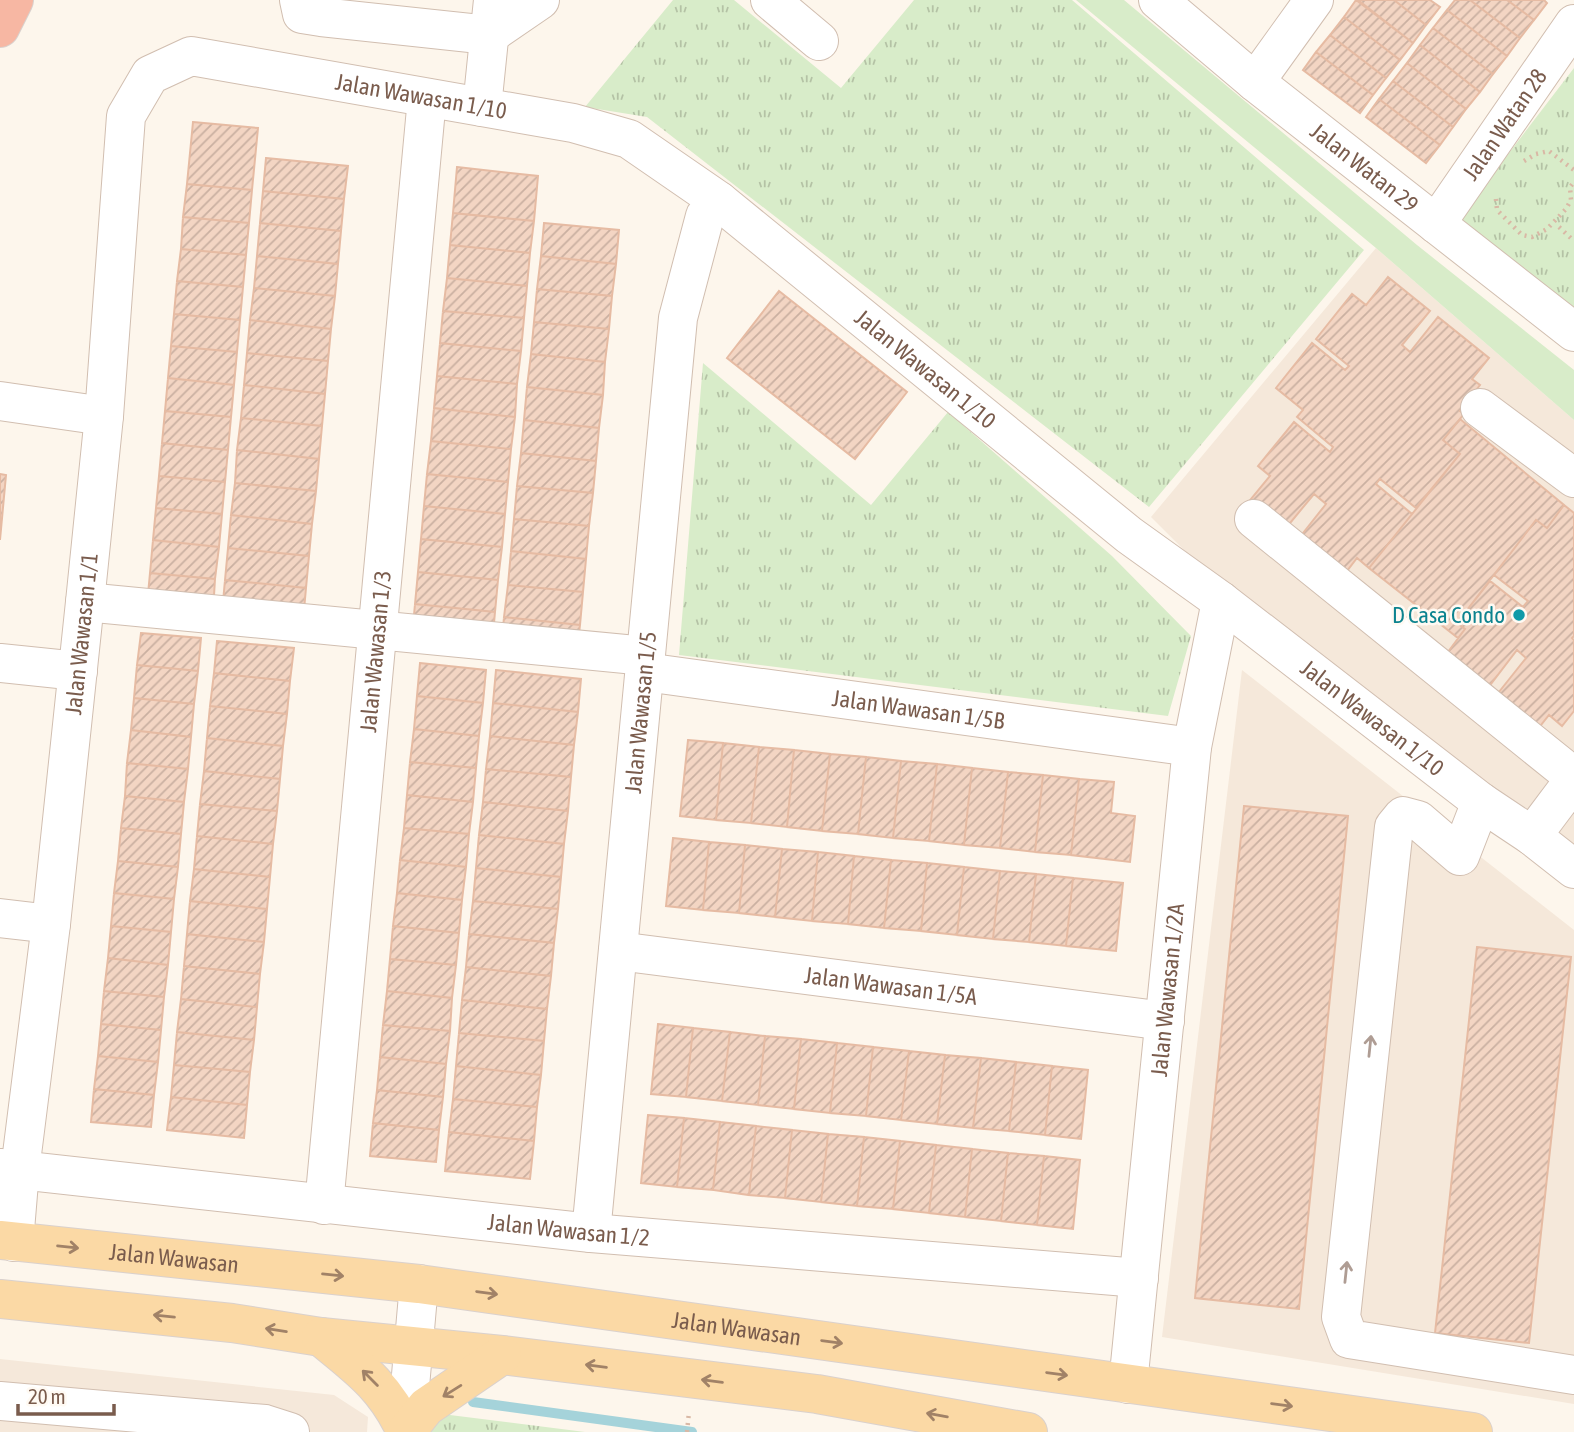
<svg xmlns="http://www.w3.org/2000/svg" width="1574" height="1432" viewBox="0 0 1574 1432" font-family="'Asap Condensed',sans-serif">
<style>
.residential{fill:#f5e8da}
.green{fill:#d8ecc9}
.park{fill:url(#park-tufts)}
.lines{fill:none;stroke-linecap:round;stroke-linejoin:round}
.stream{stroke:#a5d3da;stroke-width:10}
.building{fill:url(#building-hatch);stroke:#e6bba3;stroke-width:2}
.minor-casing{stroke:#d1beb0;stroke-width:40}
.major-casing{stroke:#dad1cd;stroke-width:40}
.highway-casing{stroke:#dad1cd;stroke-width:40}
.path{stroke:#d9b8a5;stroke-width:4.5;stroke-dasharray:2 5;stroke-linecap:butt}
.minor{stroke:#fff;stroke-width:38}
.major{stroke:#fbd9a5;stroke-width:38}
.highway{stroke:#f7b7a3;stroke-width:38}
.oneway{stroke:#af9d94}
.oneway2{stroke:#a18267}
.culture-dot{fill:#0f9aa8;stroke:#fffaf3;stroke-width:2.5}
.labels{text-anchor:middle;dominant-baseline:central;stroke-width:5;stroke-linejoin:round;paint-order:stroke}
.street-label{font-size:23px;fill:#7a5c4d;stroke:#fffaf3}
.culture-label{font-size:23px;fill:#0d838f;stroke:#fffaf3;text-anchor:end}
</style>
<defs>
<pattern id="park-tufts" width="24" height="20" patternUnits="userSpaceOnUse" patternTransform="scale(1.75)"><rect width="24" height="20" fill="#d8ecc9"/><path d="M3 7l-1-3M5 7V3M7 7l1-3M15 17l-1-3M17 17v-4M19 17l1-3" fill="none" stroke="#b4c2a5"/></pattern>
<pattern id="building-hatch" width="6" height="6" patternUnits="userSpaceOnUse" patternTransform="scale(1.75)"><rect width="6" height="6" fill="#f3d5c3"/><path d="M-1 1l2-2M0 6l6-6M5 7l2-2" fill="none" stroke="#cab0a1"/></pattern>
</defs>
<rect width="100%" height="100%" fill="#fdf6ec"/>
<path class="residential" d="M1376 248 1574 420V861L1212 578 1151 517Z
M1242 670 1574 930V1404L1162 1337Z
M0 1359 334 1395 368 1417 367 1432H0Z"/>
<path class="green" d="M1076 0H1124L1417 245 1574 370V420L1376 248Z"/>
<path class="park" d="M673 0H734L841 88 914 0H1072L1364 250 1149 507 647 117 585 107Z
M1574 68V314L1456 222Z
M703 363 871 505 948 412 1112 556 1191 636 1168 716 679 655Z
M426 1412 585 1432H424Z"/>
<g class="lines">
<path class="stream" d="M473 1402 692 1432"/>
</g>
<path class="building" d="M1356 0 1413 43 1400 60 1344 17Z
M1358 0H1394L1426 25 1413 43Z
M1394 0H1430L1440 7 1426 25Z
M1455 0H1470L1520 38 1507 56 1447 10Z
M1470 0H1507L1534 20 1520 38Z
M1507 0H1544L1547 3 1534 20Z
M1447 10 1507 56 1493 74 1433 28Z
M1344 17 1400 60 1386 78 1330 35Z
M1433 28 1493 74 1480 92 1420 45Z
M1330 35 1386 78 1373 95 1316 52Z
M1420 45 1480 92 1466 109 1407 63Z
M1316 52 1373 95 1360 113 1303 70Z
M1407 63 1466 109 1453 127 1393 81Z
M1393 81 1453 127 1440 145 1379 99Z
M1379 99 1440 145 1426 163 1366 117Z
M193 122 258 128 252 190 187 184Z
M266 158 348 166 344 199 263 191Z
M457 167 538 176 534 221 453 213Z
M187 184 252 190 249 223 183 217Z
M263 191 344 199 341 231 260 223Z
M453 213 534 221 530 253 450 245Z
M183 217 249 223 246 255 181 249Z
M260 223 341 231 338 264 257 256Z
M544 223 619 230 616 264 541 256Z
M450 245 530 253 527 286 447 278Z
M181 249 246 255 243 287 177 281Z
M257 256 338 264 335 296 254 288Z
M541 256 616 264 612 296 537 289Z
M1388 277 1430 311 1402 345 1410 352 1438 317 1489 358 1472 379 1480 385 1460 411 1464 414 1443 440 1460 454 1416 508 1380 479 1376 484 1412 514 1369 568 1357 558 1337 584 1292 547 1326 504 1314 494 1281 534 1246 505 1270 476 1258 466 1294 422 1330 452 1333 447 1297 417 1303 410 1276 388 1312 343 1345 370 1349 366 1316 339 1352 294 1366 305Z
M447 278 527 286 524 318 443 311Z
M177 281 243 287 240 320 174 314Z
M254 288 335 296 331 329 250 320Z
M537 289 612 296 609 329 534 322Z
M779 291 907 392 855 459 727 358Z
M443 311 524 318 521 351 440 343Z
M174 314 240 320 237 352 171 346Z
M250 320 331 329 328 361 247 353Z
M534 322 609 329 605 362 531 354Z
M440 343 521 351 517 384 437 376Z
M171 346 237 352 234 385 168 378Z
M247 353 328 361 325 394 244 385Z
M531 354 605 362 603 395 527 387Z
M437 376 517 384 515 417 434 408Z
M168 378 234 385 231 417 165 411Z
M244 385 325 394 322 426 241 418Z
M527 387 603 395 599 428 524 420Z
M434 408 515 417 511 449 431 441Z
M165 411 231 417 228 450 162 443Z
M241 418 322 426 319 459 237 450Z
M1460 419 1564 505 1547 528 1536 520 1457 623 1465 629 1458 638 1369 568 1460 454 1443 440Z
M524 420 599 428 596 461 521 453Z
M431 441 511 449 508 482 427 474Z
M162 443 228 450 225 482 159 476Z
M237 450 319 459 316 491 235 483Z
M521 453 596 461 593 493 517 486Z
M0 474 6 475 0 540Z
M427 474 508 482 505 514 424 506Z
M159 476 225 482 222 514 156 508Z
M235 483 316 491 312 524 231 515Z
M517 486 593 493 589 526 514 519Z
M1564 505 1574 513V636L1572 638 1574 640V711L1562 726 1549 715 1533 735 1491 702 1526 658 1517 650 1484 693 1442 660 1465 629 1457 623 1490 581 1523 607 1528 601 1494 575 1536 520 1547 528Z
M424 506 505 514 502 547 421 539Z
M156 508 222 514 219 547 153 540Z
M231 515 312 524 309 556 228 548Z
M514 519 589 526 586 559 511 551Z
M421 539 502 547 498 580 418 572Z
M153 540 219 547 215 579 150 573Z
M228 548 309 556 306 588 225 580Z
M511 551 586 559 583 592 508 585Z
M418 572 498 580 495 612 415 604Z
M150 573 215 579 213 612 147 605Z
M225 580 306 588 303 621 222 613Z
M508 585 583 592 580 625 504 617Z
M415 604 495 612 492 645 412 637Z
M504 617 580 625 576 658 501 650Z
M141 633 201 638 198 671 137 665Z
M217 641 294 648 290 681 214 673Z
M420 663 486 670 483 703 417 696Z
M137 665 198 671 194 704 134 698Z
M496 670 581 679 578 712 493 703Z
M214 673 290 681 287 714 210 706Z
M417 696 483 703 479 736 414 729Z
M134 698 194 704 191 737 131 730Z
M493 703 578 712 574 745 490 736Z
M210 706 287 714 283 746 207 738Z
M414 729 479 736 476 768 410 762Z
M131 730 191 737 188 769 127 763Z
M490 736 574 745 571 777 486 769Z
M207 738 283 746 280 779 204 771Z
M688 740 723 743 716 820 680 816Z
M723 743 759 747 751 823 716 820Z
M759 747 794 750 787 827 751 823Z
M794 750 830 754 822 831 787 827Z
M830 754 866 757 858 834 822 831Z
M866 757 901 761 893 838 858 834Z
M901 761 937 764 929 841 893 838Z
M410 762 476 768 473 802 407 795Z
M127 763 188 769 184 802 125 796Z
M937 764 972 768 964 845 929 841Z
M972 768 1008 772 1000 848 964 845Z
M486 769 571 777 568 811 483 802Z
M204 771 280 779 277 811 200 804Z
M1008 772 1043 775 1035 852 1000 848Z
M1043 775 1079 779 1071 855 1035 852Z
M1079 779 1114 782 1111 813 1135 816 1130 862 1071 855Z
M407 795 473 802 469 834 404 828Z
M125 796 184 802 181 834 121 828Z
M483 802 568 811 564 844 479 835Z
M200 804 277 811 273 844 197 836Z
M1244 806 1348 816 1299 1309 1195 1298Z
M121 828 181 834 178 867 118 861Z
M404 828 469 834 466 867 400 860Z
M479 835 564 844 561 877 476 868Z
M197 836 273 844 270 877 194 869Z
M673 838 709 842 703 910 666 906Z
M709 842 745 845 739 913 703 910Z
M745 845 782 849 775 917 739 913Z
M782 849 818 852 812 921 775 917Z
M818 852 854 856 848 924 812 921Z
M854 856 891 860 884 928 848 924Z
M400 860 466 867 462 900 397 893Z
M891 860 927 863 921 931 884 928Z
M118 861 178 867 174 899 114 893Z
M927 863 964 867 957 935 921 931Z
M964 867 1000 871 993 939 957 935Z
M476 868 561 877 558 909 473 901Z
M194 869 270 877 267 909 190 901Z
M1000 871 1036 874 1029 942 993 939Z
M1036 874 1073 878 1066 946 1029 942Z
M1073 878 1123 883 1116 951 1066 946Z
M114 893 174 899 171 932 111 926Z
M397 893 462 900 459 933 393 926Z
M190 901 267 909 264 942 187 934Z
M473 901 558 909 554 943 469 934Z
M111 926 171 932 168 965 108 958Z
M393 926 459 933 456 965 390 959Z
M187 934 264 942 260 974 184 966Z
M469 934 554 943 551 976 466 967Z
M1477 947 1571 957 1529 1343 1435 1333Z
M108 958 168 965 164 997 104 991Z
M390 959 456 965 452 998 387 991Z
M184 966 260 974 257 1007 181 999Z
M466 967 551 976 547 1009 462 1000Z
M104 991 164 997 161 1030 101 1024Z
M387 991 452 998 450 1031 383 1025Z
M181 999 257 1007 254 1040 177 1032Z
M462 1000 547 1009 544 1041 459 1033Z
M101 1024 161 1030 158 1062 98 1056Z
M658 1024 693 1028 686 1097 651 1094Z
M383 1025 450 1031 446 1064 380 1057Z
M693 1028 730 1032 722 1101 686 1097Z
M177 1032 254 1040 250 1072 174 1065Z
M730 1032 765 1036 758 1105 722 1101Z
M459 1033 544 1041 541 1075 456 1066Z
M765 1036 801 1039 794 1109 758 1105Z
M801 1039 837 1043 830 1113 794 1109Z
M837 1043 873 1047 866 1116 830 1113Z
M873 1047 909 1051 901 1120 866 1116Z
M909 1051 945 1055 937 1124 901 1120Z
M945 1055 981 1058 973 1128 937 1124Z
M98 1056 158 1062 154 1095 94 1089Z
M380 1057 446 1064 443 1097 377 1090Z
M981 1058 1016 1062 1009 1131 973 1128Z
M1016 1062 1052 1066 1045 1135 1009 1131Z
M174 1065 250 1072 247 1105 171 1097Z
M456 1066 541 1075 537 1107 453 1099Z
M1052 1066 1088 1070 1081 1139 1045 1135Z
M94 1089 154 1095 151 1127 91 1122Z
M377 1090 443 1097 439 1130 373 1123Z
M171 1097 247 1105 244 1138 167 1130Z
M453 1099 537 1107 534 1141 449 1132Z
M648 1115 684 1118 677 1187 641 1183Z
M684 1118 720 1122 713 1190 677 1187Z
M720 1122 756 1126 749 1195 713 1190Z
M373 1123 439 1130 436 1162 370 1156Z
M756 1126 792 1130 785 1198 749 1195Z
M792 1130 828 1134 821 1202 785 1198Z
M449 1132 534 1141 530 1179 445 1171Z
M828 1134 864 1137 857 1206 821 1202Z
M864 1137 900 1141 893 1209 857 1206Z
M900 1141 936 1145 929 1213 893 1209Z
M936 1145 972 1149 965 1217 929 1213Z
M972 1149 1008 1153 1001 1221 965 1217Z
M1008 1153 1044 1156 1037 1225 1001 1221Z
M1044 1156 1080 1160 1073 1229 1037 1225Z"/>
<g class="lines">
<defs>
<g id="minor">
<path d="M299 0 302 14 321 17 489 35 540 0"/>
<path d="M770 0 819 41"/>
<path id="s1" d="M1158 0 1255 82 1574 332"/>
<path d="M1255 82 1314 0"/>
<path d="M482 107 493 0"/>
<path id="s2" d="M1436 224 1574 24"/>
<path d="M0 401 104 416"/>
<path d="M1480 408 1574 478"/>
<path d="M1254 519 1574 777"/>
<path d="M85 602 646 656"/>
<path d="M0 663 78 671"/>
<path id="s3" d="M645 672 1192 747"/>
<path d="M1481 802 1460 856 1418 820 1403 816 1394 827 1341 1317 1349 1339 1574 1375"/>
<path d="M1532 836 1574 780"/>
<path d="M0 918 51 924"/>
<path id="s4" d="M618 951 1165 1021"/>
<path id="s5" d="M0 1168 591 1233 1139 1278"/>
<path id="s6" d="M324 1205 427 98"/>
<path id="s7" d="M591 1233 678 318 705 216 719 201"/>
<path id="s8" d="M14 1242 20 1170 51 924 85 602 104 416 126 116 150 75 191 56 573 123 629 139 719 201 1129 535 1221 601 1481 802 1532 836 1574 869"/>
<path id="s9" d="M1128 1384 1192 747 1221 601"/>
<path d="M0 1401 265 1424 290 1432"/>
<path d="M406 1432 419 1284"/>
</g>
<g id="major">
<path id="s10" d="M0 1240 419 1284 1473 1432"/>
<path d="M0 1299 232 1323 321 1337 502 1355 817 1394 1028 1432"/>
<path d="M321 1337C359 1368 385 1386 406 1432"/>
<path d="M406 1432 426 1407 502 1355"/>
</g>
<path id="highway" d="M0 28 14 0"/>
</defs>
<use href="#minor" class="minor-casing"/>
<use href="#major" class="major-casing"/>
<use href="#highway" class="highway-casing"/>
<path class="path" d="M1524 161 1536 154 1549 151 1574 170
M1496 199 1497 210 1522 235 1532 237 1547 229 1566 209 1571 200 1570 187 1574 182
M1559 227 1574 241
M687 1432 689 1412"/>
<use href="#minor" class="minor"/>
<use href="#major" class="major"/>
<use href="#highway" class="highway"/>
</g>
<defs><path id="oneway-shaft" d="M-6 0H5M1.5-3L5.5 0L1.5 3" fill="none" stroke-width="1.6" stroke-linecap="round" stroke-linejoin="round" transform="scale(1.75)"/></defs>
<g class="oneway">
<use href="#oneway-shaft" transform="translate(1370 1046) rotate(-84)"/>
<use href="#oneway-shaft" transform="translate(1346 1272) rotate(-84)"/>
</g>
<g class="oneway2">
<use href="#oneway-shaft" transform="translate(68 1247) rotate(6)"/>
<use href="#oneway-shaft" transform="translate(333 1275) rotate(6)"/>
<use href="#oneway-shaft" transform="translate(487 1293) rotate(8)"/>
<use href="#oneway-shaft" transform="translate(164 1316) rotate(-174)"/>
<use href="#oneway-shaft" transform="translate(276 1330) rotate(-171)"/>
<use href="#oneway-shaft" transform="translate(832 1342) rotate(8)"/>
<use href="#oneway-shaft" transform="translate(596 1366) rotate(-173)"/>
<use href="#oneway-shaft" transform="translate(1057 1374) rotate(8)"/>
<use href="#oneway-shaft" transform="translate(370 1378) rotate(-135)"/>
<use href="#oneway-shaft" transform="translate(712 1381) rotate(-173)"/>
<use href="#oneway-shaft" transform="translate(452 1391) rotate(148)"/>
<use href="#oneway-shaft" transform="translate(1282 1405) rotate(8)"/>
<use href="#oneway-shaft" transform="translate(937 1415) rotate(-170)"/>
</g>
<circle class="culture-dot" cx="1519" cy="615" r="7"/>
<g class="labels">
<g class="street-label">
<text stroke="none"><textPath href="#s8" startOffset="1458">Jalan Wawasan 1/10</textPath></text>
<text stroke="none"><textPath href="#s2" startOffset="121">Jalan Watan 28</textPath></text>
<text stroke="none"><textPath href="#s1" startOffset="266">Jalan Watan 29</textPath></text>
<text stroke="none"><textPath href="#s8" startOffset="2046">Jalan Wawasan 1/10</textPath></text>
<text stroke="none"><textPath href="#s8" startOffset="612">Jalan Wawasan 1/1</textPath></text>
<text stroke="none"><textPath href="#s6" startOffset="556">Jalan Wawasan 1/3</textPath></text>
<text stroke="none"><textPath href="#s3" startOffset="276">Jalan Wawasan 1/5B</textPath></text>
<text stroke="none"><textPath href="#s7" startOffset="523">Jalan Wawasan 1/5</textPath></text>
<text stroke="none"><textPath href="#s8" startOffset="2613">Jalan Wawasan 1/10</textPath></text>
<text stroke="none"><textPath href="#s4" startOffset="275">Jalan Wawasan 1/5A</textPath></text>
<text stroke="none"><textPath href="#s9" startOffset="396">Jalan Wawasan 1/2A</textPath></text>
<text stroke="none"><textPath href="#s5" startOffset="572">Jalan Wawasan 1/2</textPath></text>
<text stroke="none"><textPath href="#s10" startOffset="175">Jalan Wawasan</textPath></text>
<text stroke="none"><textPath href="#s10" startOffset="742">Jalan Wawasan</textPath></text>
</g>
<g class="culture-label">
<text x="1505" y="615">D Casa Condo</text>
</g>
</g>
<path d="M18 1404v10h96v-10" fill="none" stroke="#7a5c4d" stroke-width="3.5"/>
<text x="28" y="1404" font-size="21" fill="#7a5c4d" stroke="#fffaf3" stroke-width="5" paint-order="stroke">20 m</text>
</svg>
